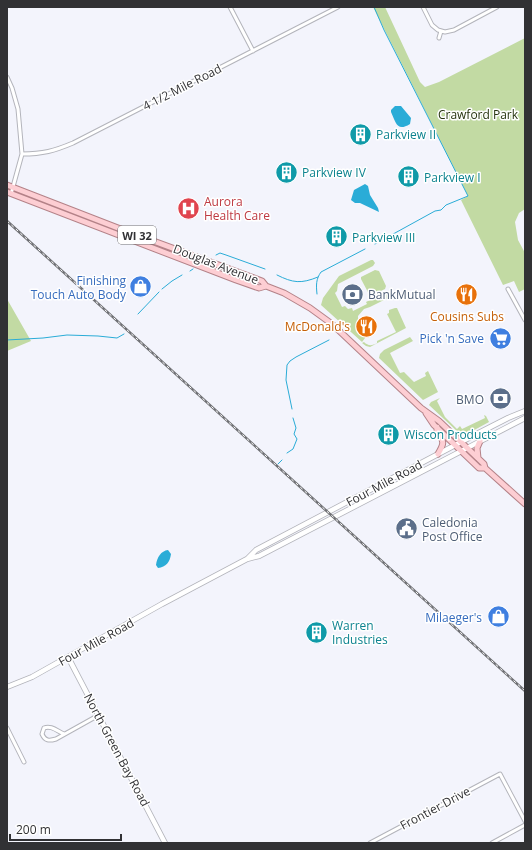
<svg xmlns="http://www.w3.org/2000/svg" width="532" height="850" viewBox="0 0 532 850" font-family="'Open Sans',sans-serif">
<style>
.green{fill:#c2daa3}
.water{fill:#2aacd7}
.lines{fill:none;stroke-linecap:round;stroke-linejoin:round}
.stream{stroke:#2aacd7;stroke-width:1}
.street-casing{stroke:#b3b4bb;stroke-width:5}
.secondary-casing{stroke:#b3b4bb;stroke-width:6}
.primary-casing{stroke:#b48288;stroke-width:7}
.street{stroke:#fff;stroke-width:3}
.secondary{stroke:#fff;stroke-width:4.5}
.primary{stroke:#fdced3;stroke-width:5}
.rail-casing{stroke:#6f7074;stroke-width:2.5}
.rail{stroke:#fff;stroke-width:1;stroke-dasharray:3;stroke-linecap:butt}
.labels{text-anchor:middle;dominant-baseline:central;stroke-width:3;stroke-linejoin:round;paint-order:stroke}
.shield{fill:#fff;stroke:#6f6f71;stroke-width:1}
.shield-label{font-size:11px;font-weight:bold;fill:#313134}
.street-label{font-size:12px;fill:#313134;stroke:#fff}
.park-label{font-size:12px;fill:#27350f;stroke:#fff}
.culture-label{font-size:12px;fill:#0d838f;stroke:#fff;text-anchor:start}
.health-label{font-size:12px;fill:#be3a42;stroke:#fff;text-anchor:start}
.shop-label{font-size:12px;fill:#366cbe;stroke:#fff;text-anchor:end}
.service-label{font-size:12px;fill:#4e5e75;stroke:#fff;text-anchor:start}
.food-label{font-size:12px;fill:#c56008;stroke:#fff}
</style>
<rect width="100%" height="100%" fill="#f3f4fc"/>
<path class="green" d="M373 7H385L420 82 425 87 439 82 525 38V209L519 213 515 222 518 240 525 253V289L519 292 514 281 503 285 461 200 468 196Z
M371 260H373L375 263 373 266 338 284 337 291 335 293 342 307 345 306 348 309 352 308 353 311 367 304 366 302 386 292H389L391 295 390 297 370 307 364 309 358 316V321L365 338 362 342 321 305 323 298 339 276Z
M375 270 379 271 386 286 385 289 370 296 361 279V277Z
M7 299 31 341 7 351Z
M395 308H397L406 328 370 347 366 346 362 343 364 342C368 346 372 346 377 343V341L396 332 387 314 389 313V310Z
M410 337 413 341 390 353 400 373 404 372 414 382 426 376 425 373 428 371 438 392 423 400 379 358 380 354 384 350Z
M440 398 437 401 445 417 457 429 460 426 462 429 485 418 484 415 486 416 489 422 467 434H460L429 405 431 402Z"/>
<path class="water" d="M395 106H401L411 118 410 124C397 132 396 123 391 112V110Z
M365 184 368 186 370 195 378 208 379 212 360 203H355L351 200 354 190Z
M168 550 171 554C170 562 166 567 158 568L156 565C157 557 161 551 168 550Z"/>
<g class="lines">
<path class="stream" d="M374 7 384 30 468 196 446 205 441 210 435 211 375 244
M216 255 220 253 226 255 265 269
M190 271 193 269
M277 275C293 283 301 284 318 277
M162 289 172 281 182 275
M317 294C316 285 316 279 321 272L365 249
M138 314 159 292
M7 340 43 338 67 335 98 336 117 338 124 334
M292 409 286 380 287 365 290 361 296 357 329 340
M287 453 293 449 297 439 294 434 296 428 293 418
M278 464 282 460"/>
<defs>
<path id="street" d="M230 7 253 51
M423 7 432 25 438 30 445 32 454 30 497 7
M439 38 441 31
M7 77 12 88 18 109 22 154 11 194
M22 154C43 154 54 151 73 143L338 7
M508 289 525 320
M7 728 24 762
M64 734C57 731 51 725 44 728L42 734C45 741 49 741 56 739L99 715
M370 843 500 774 525 821
M492 843 525 825"/>
<path id="secondary" d="M248 558 256 550 461 442 508 418 525 411
M68 657 165 843
M7 687 32 677 162 604 247 559 259 556 525 418"/>
<path id="primary" d="M7 185 118 228 262 281 266 286 284 293 310 308 332 324 421 408 439 421 484 464 485 468 525 504
M7 192 236 280 259 288 266 286
M426 413 434 425 479 468H485
M437 427V433C445 441 444 444 438 454
M478 458 477 448 480 441"/>
</defs>
<use href="#street" class="street-casing"/>
<use href="#secondary" class="secondary-casing"/>
<use href="#primary" class="primary-casing"/>
<use href="#street" class="street"/>
<use href="#secondary" class="secondary"/>
<use href="#primary" class="primary"/>
<defs>
<path id="rail" d="M7 221 525 691"/>
</defs>
<use href="#rail" class="rail-casing"/>
<use href="#rail" class="rail"/>
</g>
<defs>
<symbol id="building-disc" viewBox="-11 -11 22 22"><circle r="9.5" fill="#0f9aa8" stroke="#fff"/><path d="M-4-6H4V6H1V3H-1V6H-4ZM-2.5-4.3h1.7v1.8h-1.7ZM.8-4.3h1.7v1.8H.8ZM-2.5-1h1.7V.8h-1.7ZM.8-1h1.7V.8H.8Z" fill="#fff"/></symbol>
<symbol id="hospital-disc" viewBox="-11 -11 22 22"><circle r="9.5" fill="#e0444e" stroke="#fff"/><path d="M-5-5h3v3.5h4V-5h3V5h-3V1.5h-4V5h-3Z" fill="#fff"/></symbol>
<symbol id="shop-disc" viewBox="-11 -11 22 22"><circle r="9.5" fill="#3f7fe0" stroke="#fff"/><path d="M-5-2.5h2.3a2.7 3.5 0 0 1 5.4 0H5L5.5 6h-11ZM-1.5-2.5h3a1.5 2.3 0 0 0-3 0Z" fill="#fff"/></symbol>
<symbol id="bank-disc" viewBox="-11 -11 22 22"><circle r="9.5" fill="#5c6f8a" stroke="#fff"/><path d="M-6-4H6V4H-6ZM0-2.3a2.3 2.3 0 1 0 0 4.6a2.3 2.3 0 1 0 0-4.6Z" fill="#fff"/></symbol>
<symbol id="restaurant-disc" viewBox="-11 -11 22 22"><circle r="9.5" fill="#e8710a" stroke="#fff"/><path d="M-5-6h1v4h1v-4h1v4h1v-4h1v5L-1.5 .5V6h-2V.5L-5-1ZM5-6V6H3V1.5H1.5Q1.5-4 5-6Z" fill="#fff"/></symbol>
<symbol id="supermarket-disc" viewBox="-11 -11 22 22"><circle r="9.5" fill="#3f7fe0" stroke="#fff"/><path d="M-6-5.5h2.5l.6 2H6L4.5 2H-2.5L-4.4-4H-6ZM-1.5 3.2a1.3 1.3 0 1 0 .1 0ZM3 3.2a1.3 1.3 0 1 0 .1 0Z" fill="#fff"/></symbol>
<symbol id="civic-disc" viewBox="-11 -11 22 22"><circle r="9.5" fill="#5c6f8a" stroke="#fff"/><path d="M-.6-6.5H3V-4.5H.6V-3L4-1V1h2V6H-6V1h2V-1L-.6-3ZM-1.2 2.5V6h2.4V2.5Z" fill="#fff"/></symbol>
</defs>
<g fill-rule="evenodd">
<use href="#building-disc" x="348" y="122" width="25" height="25"/>
<use href="#building-disc" x="274" y="160" width="25" height="25"/>
<use href="#building-disc" x="396" y="164" width="25" height="25"/>
<use href="#hospital-disc" x="176" y="196" width="25" height="25"/>
<use href="#building-disc" x="324" y="224" width="25" height="25"/>
<use href="#shop-disc" x="128" y="274" width="25" height="25"/>
<use href="#bank-disc" x="340" y="282" width="25" height="25"/>
<use href="#restaurant-disc" x="454" y="282" width="25" height="25"/>
<use href="#restaurant-disc" x="354" y="314" width="25" height="25"/>
<use href="#supermarket-disc" x="488" y="326" width="25" height="25"/>
<use href="#bank-disc" x="488" y="386" width="25" height="25"/>
<use href="#building-disc" x="376" y="422" width="25" height="25"/>
<use href="#civic-disc" x="394" y="516" width="25" height="25"/>
<use href="#shop-disc" x="486" y="604" width="25" height="25"/>
<use href="#building-disc" x="304" y="620" width="25" height="25"/>
</g>
<g class="labels">
<rect class="shield" x="118" y="226" width="38" height="18" rx="3"/>
<g class="shield-label">
<text x="137" y="235">WI 32</text>
</g>
<g class="street-label">
<text transform="translate(182 87) rotate(-27)">4 1/2 Mile Road</text>
<text transform="translate(216 264) rotate(21)">Douglas Avenue</text>
<text transform="translate(384 483) rotate(-28)">Four Mile Road</text>
<text transform="translate(96 642) rotate(-29)">Four Mile Road</text>
<text transform="translate(117 750) rotate(62)">North Green Bay Road</text>
<text transform="translate(435 808) rotate(-28)">Frontier Drive</text>
</g>
<g class="park-label">
<text x="478" y="114">Crawford Park</text>
</g>
<g class="culture-label">
<text x="376" y="134">Parkview II</text>
<text x="302" y="172">Parkview IV</text>
<text x="424" y="177">Parkview I</text>
<text x="352" y="237">Parkview III</text>
<text x="404" y="434">Wiscon Products</text>
<text x="332" y="625">Warren<tspan x="332" dy="14">Industries</tspan></text>
</g>
<g class="health-label">
<text x="204" y="201">Aurora<tspan x="204" dy="14">Health Care</tspan></text>
</g>
<g class="shop-label">
<text x="126" y="280">Finishing<tspan x="126" dy="14">Touch Auto Body</tspan></text>
<text x="484" y="338">Pick 'n Save</text>
<text x="482" y="617">Milaeger's</text>
</g>
<g class="service-label">
<text x="368" y="294">BankMutual</text>
<text x="484" y="399" text-anchor="end">BMO</text>
<text x="422" y="522">Caledonia<tspan x="422" dy="14">Post Office</tspan></text>
</g>
<g class="food-label">
<text x="467" y="316">Cousins Subs</text>
<text x="350" y="326" text-anchor="end">McDonald's</text>
</g>
</g>
<rect width="532" height="850" fill="none" stroke="#313134" stroke-width="16"/>
<path d="M10 834v6h111v-6" fill="none" stroke="#313134" stroke-width="2"/>
<text x="16" y="834" font-size="12" fill="#313134" stroke="#ffffff" stroke-width="3" paint-order="stroke">200 m</text>
</svg>
